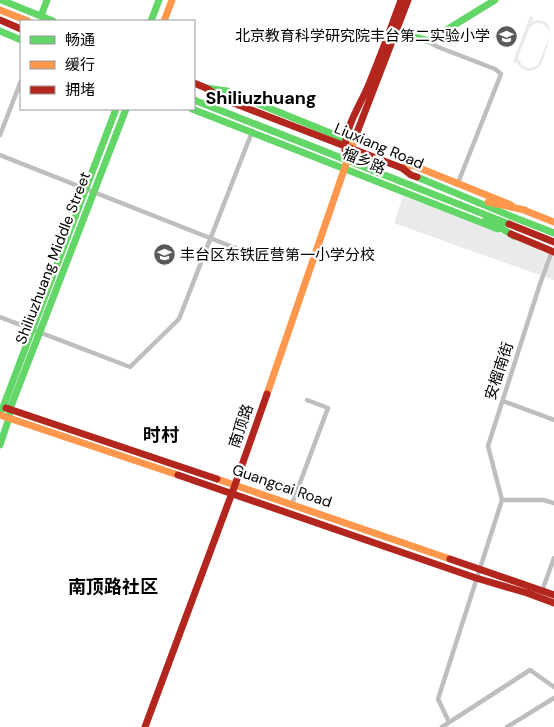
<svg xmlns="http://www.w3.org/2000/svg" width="554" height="727" viewBox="0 0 554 727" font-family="'DM Sans','Noto Sans SC',sans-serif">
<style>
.green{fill:#eaeaea;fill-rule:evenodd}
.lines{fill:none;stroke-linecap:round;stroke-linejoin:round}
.street{stroke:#bebebe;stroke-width:4.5}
.fast{stroke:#63d668;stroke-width:7}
.slow{stroke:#ff974d;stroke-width:7}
.jam{stroke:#b3261e;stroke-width:7}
.labels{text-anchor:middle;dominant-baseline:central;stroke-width:4.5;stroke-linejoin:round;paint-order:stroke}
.poi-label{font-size:15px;fill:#000;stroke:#fff;text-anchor:end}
.street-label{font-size:15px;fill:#000;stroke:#fff}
.quarter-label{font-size:18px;font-weight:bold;fill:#000;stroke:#fff}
</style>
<rect width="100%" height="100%" fill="#fff"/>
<path class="green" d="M530 16 533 17 532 22C537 20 542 20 547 23 554 32 545 54 541 65 533 74 522 72 516 62L515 63 513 62ZM539 23C545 24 549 28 550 35L538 65C529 71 521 67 518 57L530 27 534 24Z
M403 196 488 228 554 256V280L466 249 394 223Z"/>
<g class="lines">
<path class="street" d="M427 41 438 47 495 69 501 74 458 183
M0 135 21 81
M0 155 248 253
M0 317 130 367 179 319 252 132
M503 401 554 420
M502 500 488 446 539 287 552 251
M292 504 328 408 307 400
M542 591 554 558
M449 722 438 699 502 500H543L554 503
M442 727 530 670 554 687
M507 727 554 698"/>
<path class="fast" d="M1 0 53 21
M41 16 47 0
M151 21 159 0
M392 28 425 40H430L495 0
M0 31 21 40
M206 88 227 91 350 141
M194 100 509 224
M192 109 498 229
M417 177 513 217
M513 217 554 233
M486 219 514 236
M0 415 116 109
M0 445 9 418 10 409 126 109"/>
<path class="slow" d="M0 10 28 21
M164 21 172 0
M402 168 412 165 511 205
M488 202 525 210
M521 209 554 222
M267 394 356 135
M0 415 178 475
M217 479 450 559"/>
<path class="jam" d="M0 20 21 29
M194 83 206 88 223 99 402 168 411 175 417 177
M356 135 408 0
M345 150C345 126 360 106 369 84 380 57 391 28 401 0
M509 224 554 242
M511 234 554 252
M6 408 217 479
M178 475 476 578 527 593 554 603
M450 559 554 595
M145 727 235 485 267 394"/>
</g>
<defs>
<symbol id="school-disc" viewBox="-11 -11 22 22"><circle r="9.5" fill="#595959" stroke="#fff"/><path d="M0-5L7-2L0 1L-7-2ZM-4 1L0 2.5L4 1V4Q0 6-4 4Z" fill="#fff"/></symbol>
</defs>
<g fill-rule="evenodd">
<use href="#school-disc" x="494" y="24" width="25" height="25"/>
<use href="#school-disc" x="152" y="242" width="25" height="25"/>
</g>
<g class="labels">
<g class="poi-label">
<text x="490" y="36">北京教育科学研究院丰台第二实验小学</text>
<text x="180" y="255" text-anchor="start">丰台区东铁匠营第一小学分校</text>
</g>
<g class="street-label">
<text transform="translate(379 146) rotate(23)">Liuxiang Road</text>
<text transform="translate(364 161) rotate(22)">榴乡路</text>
<text transform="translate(53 258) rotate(-69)">Shiliuzhuang Middle Street</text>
<text transform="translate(499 371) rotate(-72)">安榴南街</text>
<text transform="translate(241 426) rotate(-71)">南顶路</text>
<text transform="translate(282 486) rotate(19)">Guangcai Road</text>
</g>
<g class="quarter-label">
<text x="261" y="98">Shiliuzhuang</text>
<text x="161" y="435">时村</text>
<text x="113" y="587">南顶路社区</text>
</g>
</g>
<rect x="20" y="20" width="175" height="90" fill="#ffffff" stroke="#999999"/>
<rect x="30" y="36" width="25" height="8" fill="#63d668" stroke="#999999"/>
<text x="65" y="45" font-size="15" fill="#000000">畅通</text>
<rect x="30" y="61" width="25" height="8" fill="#ff974d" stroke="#999999"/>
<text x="65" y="70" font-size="15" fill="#000000">缓行</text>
<rect x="30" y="86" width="25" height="8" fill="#b3261e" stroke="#999999"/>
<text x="65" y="95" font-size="15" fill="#000000">拥堵</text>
</svg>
